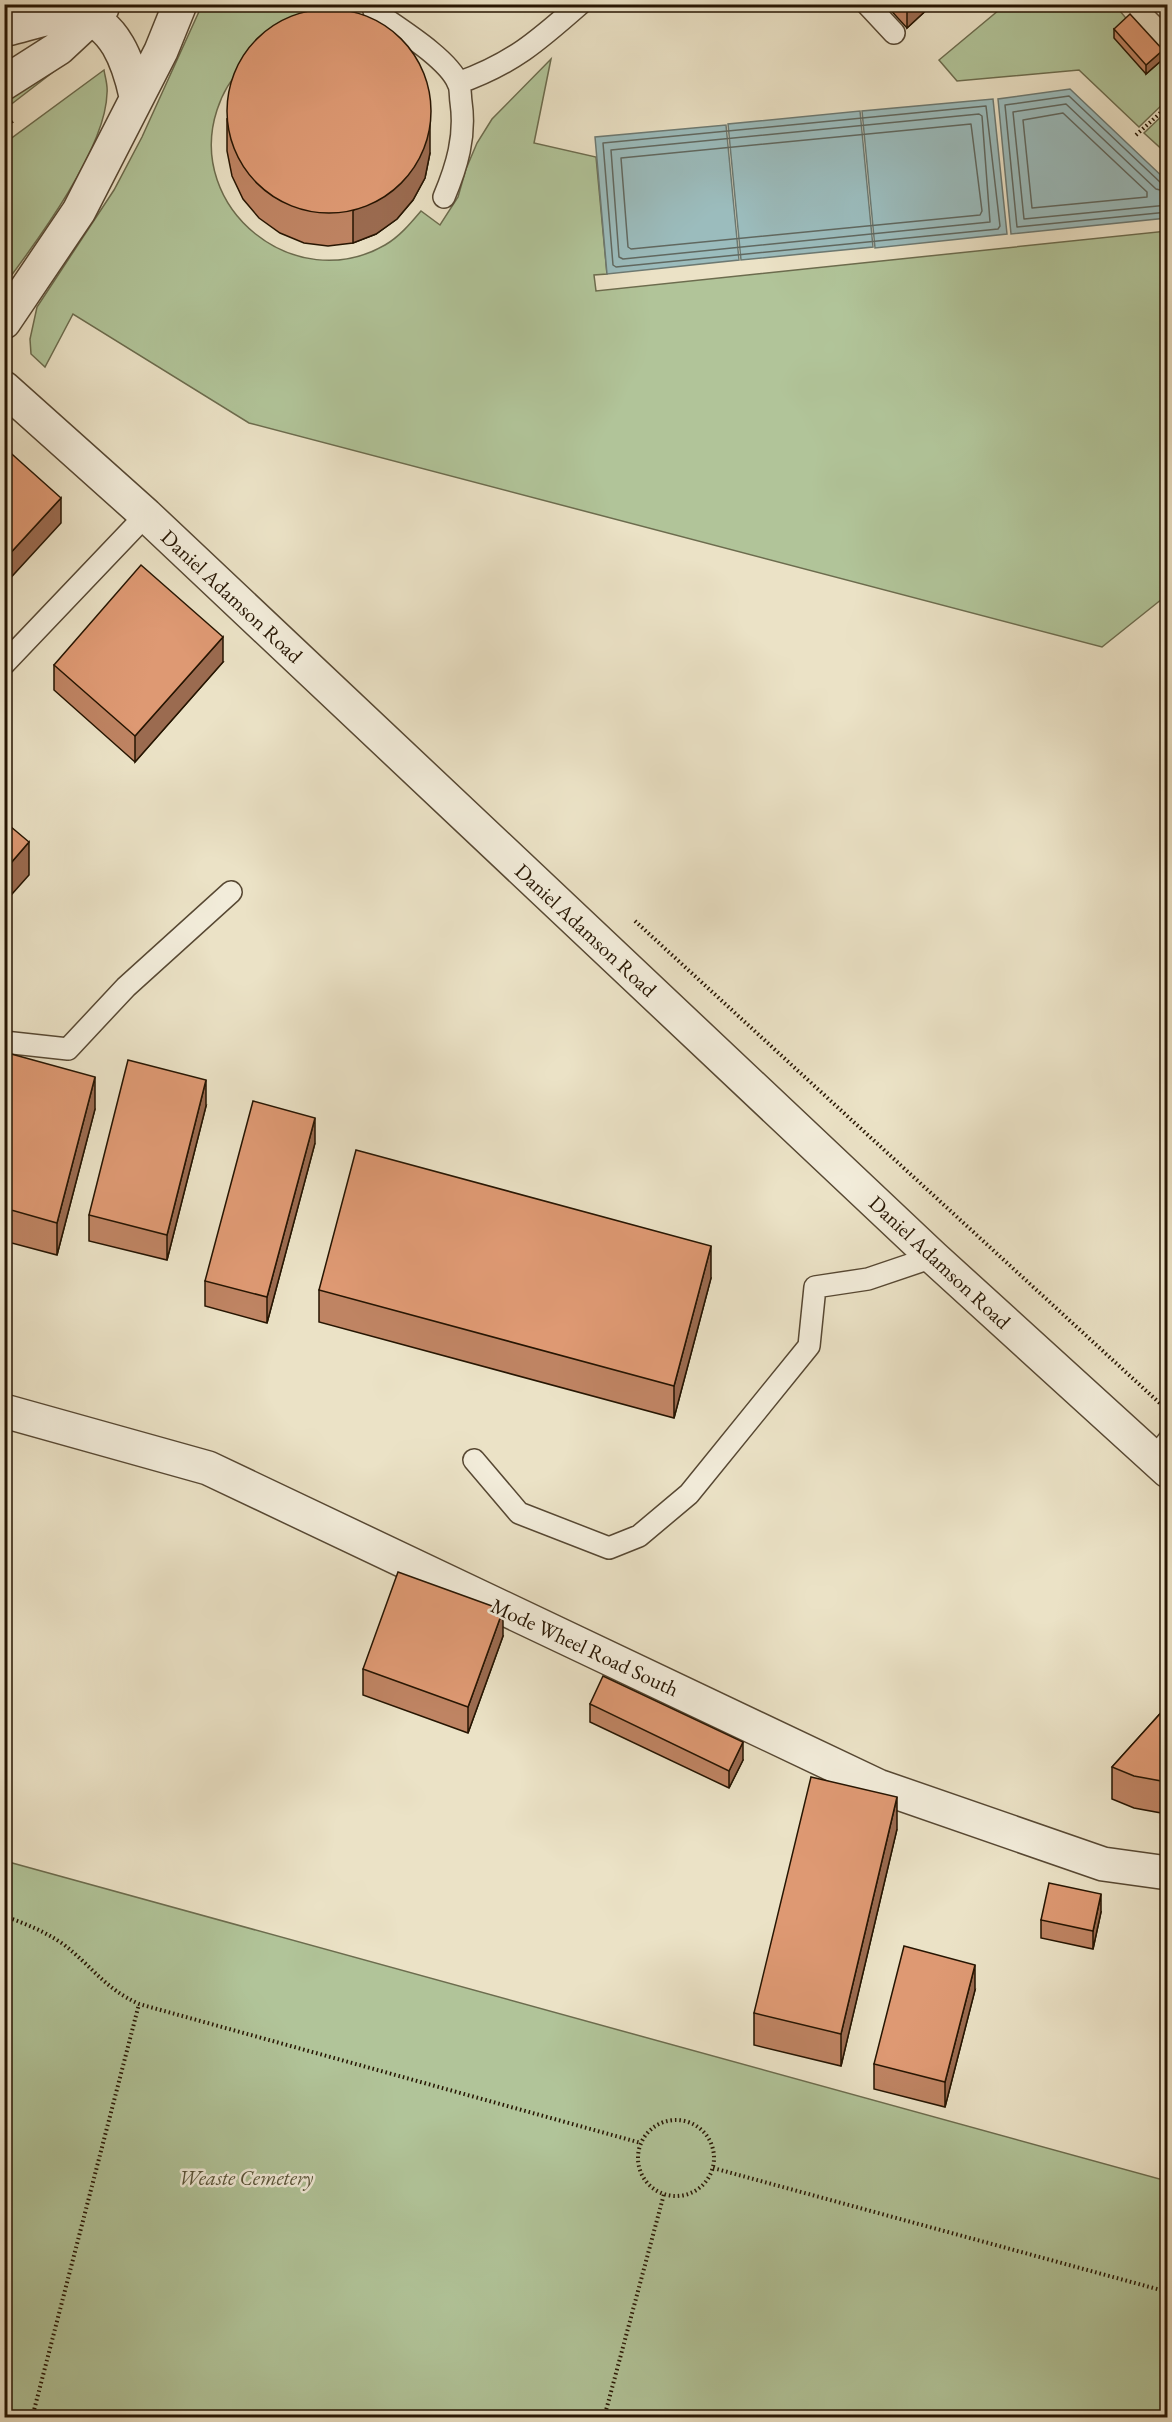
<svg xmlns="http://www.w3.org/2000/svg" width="1172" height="2422" viewBox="0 0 1172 2422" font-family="'EB Garamond',serif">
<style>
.green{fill:#b1c499;stroke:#6c6c4e;stroke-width:1.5}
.water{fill:#9bbcbd;stroke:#6c7972;stroke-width:1.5}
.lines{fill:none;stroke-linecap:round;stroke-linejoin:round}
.shore{stroke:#606860;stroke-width:1.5}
.service-casing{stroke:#574833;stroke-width:24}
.minor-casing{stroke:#574833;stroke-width:36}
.tertiary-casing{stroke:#574833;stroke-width:36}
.path{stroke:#261502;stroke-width:4;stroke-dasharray:1.5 3;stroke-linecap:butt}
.service{stroke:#f2ecda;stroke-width:21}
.minor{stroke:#f2ecda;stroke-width:33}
.tertiary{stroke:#f2ecda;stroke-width:33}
.wall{fill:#bf8463;stroke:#261502;stroke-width:1.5}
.shaded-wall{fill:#9b6b50;stroke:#261502;stroke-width:1.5}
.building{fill:#de9973;stroke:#261502;stroke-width:1.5}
.labels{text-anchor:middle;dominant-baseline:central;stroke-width:5;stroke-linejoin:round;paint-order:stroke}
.street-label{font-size:21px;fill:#261502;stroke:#f2ecda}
.park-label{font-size:21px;font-style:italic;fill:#575237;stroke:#f2ecda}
</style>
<rect width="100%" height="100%" fill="#ebe2c6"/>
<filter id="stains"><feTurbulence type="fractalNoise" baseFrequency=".00333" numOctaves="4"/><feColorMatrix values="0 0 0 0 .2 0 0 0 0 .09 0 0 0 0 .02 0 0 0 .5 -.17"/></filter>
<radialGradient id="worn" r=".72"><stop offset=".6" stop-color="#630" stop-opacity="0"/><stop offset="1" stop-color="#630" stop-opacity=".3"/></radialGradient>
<path class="green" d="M202 5H328C323 12 318 25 310 31 305 35 296 38 290 41 253 60 231 67 217 110 185 208 295 297 385 245 399 237 410 224 421 211L440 225 458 197 466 169 477 143 492 119 551 59 534 143 596 157 607 274 594 275 596 291 1167 231V595L1102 647 249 423 73 314 45 367 31 354 30 339 37 307 114 190 142 137Z
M1005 5H1115L1130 23 1146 73 1163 59 1167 64V100L1139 127 1079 70 957 81 939 60Z
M74 56 5 109V95Z
M104 70C105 77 108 85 107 93 106 148 38 240 5 284V143Z
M1167 111V154L1144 133Z
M5 1861 1167 2181V2417H5Z"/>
<path class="water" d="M1070 89 1167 181V218L1011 234 998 99Z
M993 99 1007 234 875 248 862 111Z
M860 111 873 247 741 260 728 124Z
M726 125 739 260 607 274 595 137Z"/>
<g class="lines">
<path class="shore" d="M986 106 1000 226 998 229 616 267 613 265 603 143Z
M1063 113 1147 192V197L1032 208 1023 120Z
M979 114 982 116 990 222 623 259 619 257 611 150Z
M971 124 982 211 980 215 631 249 628 247 621 158Z
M1168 185 1161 183 1069 96 1005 105 1017 227 1168 212
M1168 192 1156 189 1066 104 1013 112 1024 219 1168 205"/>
<defs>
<path id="service" d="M867 4 894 33
M1163 4 1168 9
M374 11C396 27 448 58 458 83 461 88 460 96 461 102 466 136 457 166 444 197
M458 83C512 64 538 41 580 4
M4 664 146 515
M4 1042 68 1049 126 987 231 892
M1154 1459 1168 1441
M474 1460 519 1513 609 1548 639 1536 689 1494 809 1346 815 1287 868 1279 933 1257"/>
<path id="minor" d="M4 1411 208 1468 878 1786 1103 1864 1168 1873"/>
<path id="tertiary" d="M7 29C29 24 53 14 76 16 115 19 129 65 136 96
M4 83 59 48 102 8
M4 322 79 211 161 51 180 4
M4 388 146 515 933 1257 1168 1471"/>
</defs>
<use href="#service" class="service-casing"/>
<use href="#minor" class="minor-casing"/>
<use href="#tertiary" class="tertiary-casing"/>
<path class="path" d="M4 127 14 120
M1136 135 1168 106
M635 921 1166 1409
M4 1916C26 1924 44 1931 63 1944 92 1966 104 1988 139 2004L641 2143
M638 2158a38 38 0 1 1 76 0a38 38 0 1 1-76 0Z
M713 2168 1168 2292
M32 2418 139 2004
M604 2418 664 2194"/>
<use href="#service" class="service"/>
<use href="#minor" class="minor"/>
<use href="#tertiary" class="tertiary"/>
</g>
<path class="wall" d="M885 4H933L907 28Z
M1114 29 1163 59 1146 74 1114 38Z
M227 119 430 153 425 178 413 200 397 219 376 234 353 243 328 246 304 243 280 233 259 218 243 199 232 176 227 151Z
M223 662 135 762 54 690V665Z
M4 1052 95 1109 57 1255 4 1241Z
M206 1106 167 1260 89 1241V1215Z
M315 1143 267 1323 205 1306V1281Z
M711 1278 674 1418 319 1322V1290Z
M503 1636 468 1733 363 1695V1669Z
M590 1704 743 1760 729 1788 590 1722Z
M1167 1706V1814L1134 1808 1112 1799V1767Z
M897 1829 841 2066 754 2045V2013Z
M1101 1912 1093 1949 1041 1938V1920Z
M975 1990 945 2107 874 2089V2064Z"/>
<path class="shaded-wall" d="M907 4H933L907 28Z
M1163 50V59L1146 74V65Z
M430 121V153L425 178 413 200 397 219 376 234 353 243V211Z
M61 498V523L4 585V560Z
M223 637V662L135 762V736Z
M29 842V875L4 903V871Z
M95 1077V1109L57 1255V1223Z
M206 1080V1106L167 1260V1235Z
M315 1118V1143L267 1323V1297Z
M711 1246V1278L674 1418V1386Z
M503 1610V1636L468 1733V1707Z
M743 1742V1760L729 1788V1771Z
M897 1797V1829L841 2066V2034Z
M1101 1894V1912L1093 1949V1931Z
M975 1965V1990L945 2107V2082Z"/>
<path class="building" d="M227 111a102 102 0 1 1 204 0a102 102 0 1 1-204 0Z
M1130 14 1163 50 1146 65 1114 29Z
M4 447 61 498 4 560Z
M141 565 223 637 135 736 54 665Z
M4 821 29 842 4 871Z
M4 1052 95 1077 57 1223 4 1208Z
M128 1060 206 1080 167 1235 89 1215Z
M253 1101 315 1118 267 1297 205 1281Z
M356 1150 711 1246 674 1386 319 1290Z
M398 1572 503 1610 468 1707 363 1669Z
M603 1676 743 1742 729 1771 590 1704Z
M1167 1706V1782L1134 1776 1112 1767Z
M811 1777 897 1797 841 2034 754 2013Z
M1049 1883 1101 1894 1093 1931 1041 1920Z
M904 1946 975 1965 945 2082 874 2064Z"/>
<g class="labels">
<g class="street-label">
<text transform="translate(232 596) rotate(43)">Daniel Adamson Road</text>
<text transform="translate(586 930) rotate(43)">Daniel Adamson Road</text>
<text transform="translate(940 1262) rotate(43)">Daniel Adamson Road</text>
<text transform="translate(585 1647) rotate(25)">Mode Wheel Road South</text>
</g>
<g class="park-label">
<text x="246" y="2177">Weaste Cemetery</text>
</g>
</g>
<rect width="1172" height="2422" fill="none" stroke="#ebe2c6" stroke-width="24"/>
<rect x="6" y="6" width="1160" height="2410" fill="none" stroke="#261502" stroke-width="3"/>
<rect x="12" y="12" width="1148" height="2398" fill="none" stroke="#261502" stroke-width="1.5"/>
<rect width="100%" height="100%" filter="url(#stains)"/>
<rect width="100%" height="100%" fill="url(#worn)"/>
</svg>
